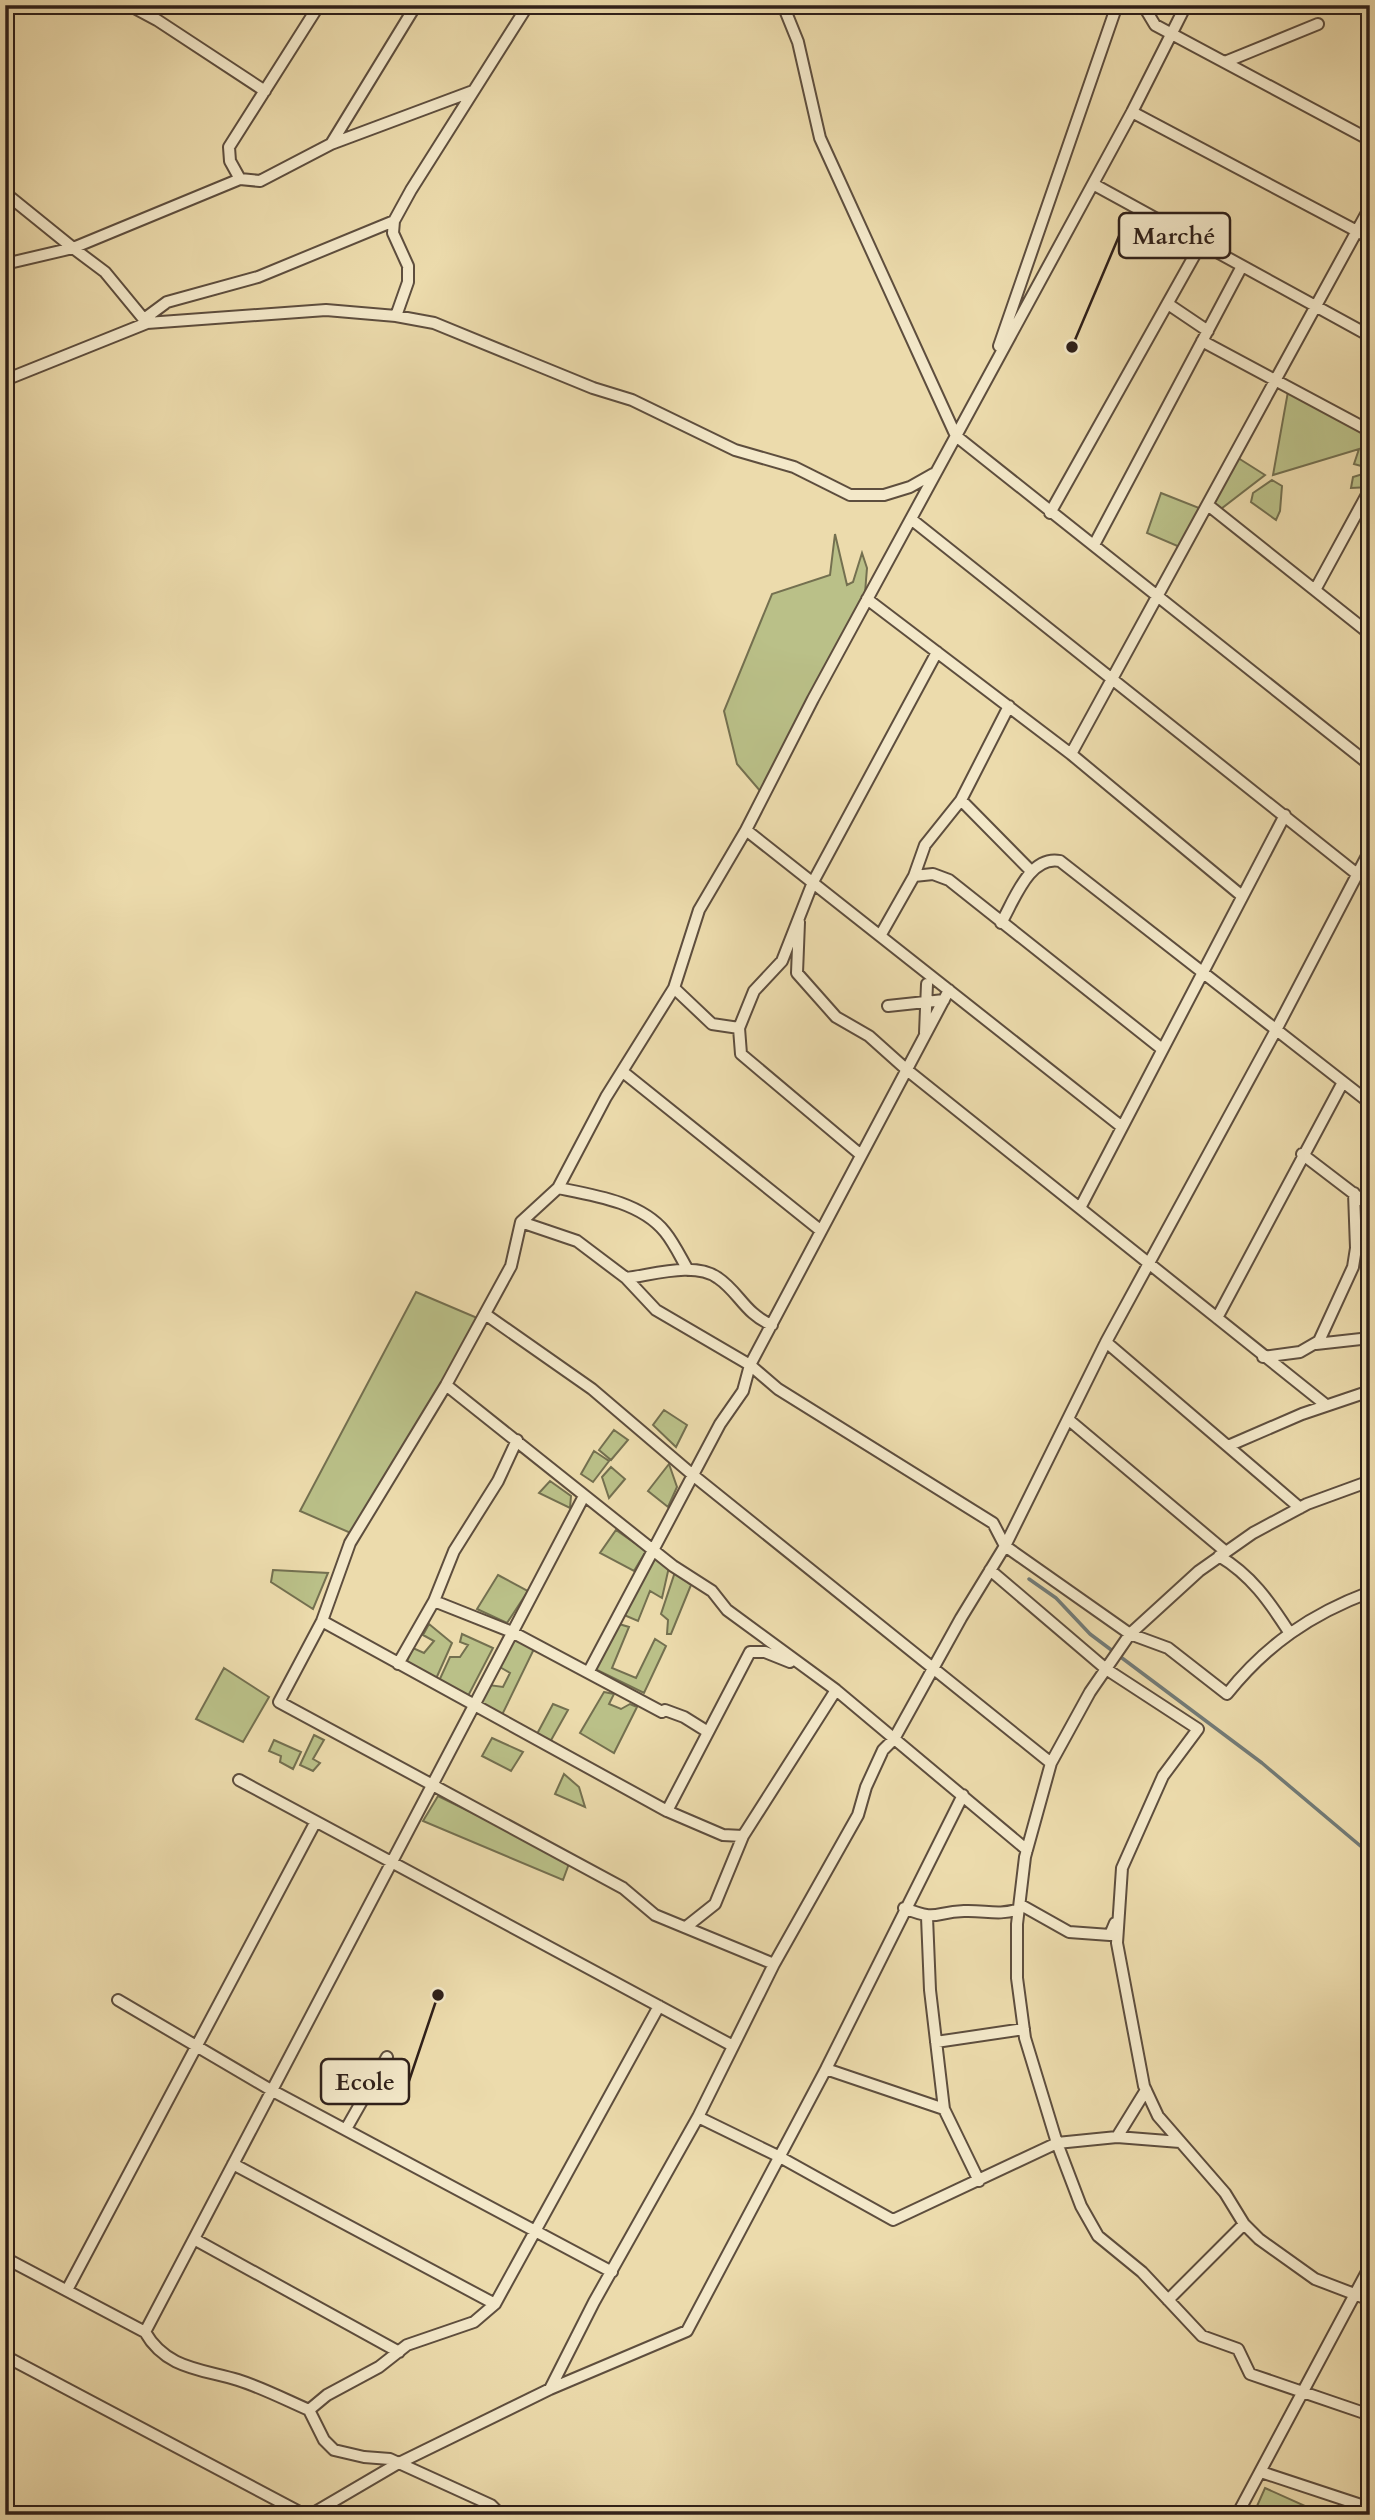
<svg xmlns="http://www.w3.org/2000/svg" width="1375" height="2520" viewBox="0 0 1375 2520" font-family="Cardo,serif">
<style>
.green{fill:#bac088;stroke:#747050;stroke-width:2}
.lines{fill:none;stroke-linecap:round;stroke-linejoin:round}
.stream{stroke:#727b77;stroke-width:3.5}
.minor-casing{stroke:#5e4e3e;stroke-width:14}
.minor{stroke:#f3e8c9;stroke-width:10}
.leader{fill:none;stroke:#2e1f19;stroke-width:2.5}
.callout-dot{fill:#2e1f19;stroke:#f3e8c9;stroke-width:2.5}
.callout{fill:#f3e8c9;stroke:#2e1f19;stroke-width:2.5}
.callout-label{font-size:24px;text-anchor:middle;font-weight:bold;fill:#2e1f19}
</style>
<rect width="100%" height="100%" fill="#ecdbac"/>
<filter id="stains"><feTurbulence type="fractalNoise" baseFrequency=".00286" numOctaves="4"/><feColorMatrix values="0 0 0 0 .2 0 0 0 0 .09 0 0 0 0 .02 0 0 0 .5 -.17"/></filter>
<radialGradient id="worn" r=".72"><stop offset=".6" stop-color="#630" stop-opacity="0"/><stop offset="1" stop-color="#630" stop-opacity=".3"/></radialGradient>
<path class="green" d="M1289 386 1370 431V487L1351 488 1353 477 1366 473 1365 467 1354 464 1359 449 1273 475Z
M1235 456 1265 475 1217 512 1208 505Z
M1272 480 1282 486 1280 511 1276 520 1251 502 1253 493Z
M1161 493 1204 510 1182 548 1147 533Z
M835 534 847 585 853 582 862 553 867 568 865 593 761 792 737 764 724 711 772 594 830 575Z
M416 1292 482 1320 353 1534 300 1511Z
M664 1410 687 1425 676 1447 653 1425Z
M614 1430 628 1440 611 1460 599 1450Z
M594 1451 609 1461 593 1482 581 1474Z
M669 1464 677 1487 668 1507 648 1491Z
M611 1467 625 1479 609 1498 602 1477Z
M550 1481 571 1496 570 1508 539 1493Z
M616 1530 646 1551 634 1571 600 1553Z
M655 1556 669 1567 662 1598 650 1591 638 1621 624 1615Z
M273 1570 328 1573 313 1609 271 1582Z
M675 1572 691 1585 671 1634H667L668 1620 661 1614Z
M498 1575 528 1591 507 1623 477 1609Z
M429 1624 452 1643 435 1681 405 1665 413 1648 424 1653 434 1641 423 1635Z
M619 1624 629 1627 612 1668 636 1678 655 1639 666 1646 644 1693 595 1669Z
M462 1634 493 1648 467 1698 438 1683 450 1657H460L468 1645 460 1642Z
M514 1638 534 1649 501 1717 480 1706 489 1685 503 1687 510 1673 498 1666Z
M224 1668 269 1697 243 1742 196 1719Z
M604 1692 614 1694 609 1704 621 1709 630 1704 637 1707 614 1753 580 1733Z
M553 1704 568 1710 550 1742 537 1734Z
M314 1735 324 1740 313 1759 320 1763 313 1771 300 1765Z
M492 1738 523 1752 511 1771 482 1756Z
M274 1740 301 1752 293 1769 280 1762 281 1756 269 1751Z
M564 1774 579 1787 585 1807 555 1794Z
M438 1796 570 1861 563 1880 423 1821Z
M1265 2488 1325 2515H1253Z"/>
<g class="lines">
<path class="stream" d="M1029 1579 1056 1598 1090 1634 1262 1763 1370 1854"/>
<defs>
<path id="minor" d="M129 5 157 20 265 91
M319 5 229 147 230 161 240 179 260 181 331 144 416 5
M783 5 798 42 820 138 956 436 1370 765
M1143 5 1155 25 1370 140
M1225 62 1318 24
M1132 112 1370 238
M331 144 473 91
M1093 184 1370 336
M5 193 73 248 240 179
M5 264 73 248 105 272 147 323
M1168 304 1208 331
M396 316 408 282V266L393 233 394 221 411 190 528 5
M144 319 167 302 258 277 394 221
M1202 341 1370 431
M999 346 1117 5
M5 380 147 323 326 310 396 316 434 323 593 388 632 400 735 450 794 467 850 495H884L910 487 933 474
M1208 505 1370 634
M1050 513 1202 242
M911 519 1357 874
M1094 545 1241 268
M1315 590 1370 489
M867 599 1071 754 1242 896
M1071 754 1370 207
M961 800 1031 871
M746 830 1122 1127
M914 876 933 874 949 880 1162 1049
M799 922 797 973 836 1017 869 1036 907 1070 1326 1405
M1001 923C1014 901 1029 855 1060 861L1370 1103
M880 936 914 876 925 845 961 800 1009 706
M674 988 712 1024 739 1028 741 1054 861 1155
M888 1006 944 1000
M739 1028 754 991 782 961 813 882 937 652
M925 1033 927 984
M623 1072 820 1230
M1302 1154 1370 1206
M558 1188C593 1195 641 1202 665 1232 674 1243 681 1258 688 1270
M1080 1208 1285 815
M521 1222 577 1241 626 1278 656 1310 750 1365 778 1389 993 1523 1005 1546 1130 1634 1168 1648 1227 1694C1266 1645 1311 1614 1370 1592
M626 1278C652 1275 695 1261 718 1278 739 1292 745 1314 772 1325
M485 1314 592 1389 694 1476 1051 1763
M1217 1318 1343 1082
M1106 1342 1300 1508
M1316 1344 1370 1338
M1263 1357 1300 1352 1319 1341 1353 1267 1356 1248 1354 1193
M446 1385 673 1566 712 1591 727 1610 836 1690 1027 1850
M1069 1420 1226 1552
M1228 1446 1302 1414 1370 1391
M1370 1481 1307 1504 1253 1533 1199 1571 1130 1634 1090 1692 1051 1763 1025 1857 1017 1924V1978L1025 2038 1057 2143 1081 2206 1098 2236 1142 2272 1202 2336 1238 2349 1250 2374 1370 2415
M1219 1556C1251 1575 1269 1601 1289 1632
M990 1570 1106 1669 1198 1729 1163 1776 1122 1868 1117 1943 1144 2086 1158 2116 1225 2193 1244 2224 1259 2239 1315 2279 1370 2300
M434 1601 512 1632 662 1712 665 1710 684 1717 708 1732
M322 1621 667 1811 723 1835 743 1836
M398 1664 434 1601 454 1551 498 1481 517 1440
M589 1671 720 1424 743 1391 750 1365 949 990
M239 1780 733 2046
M667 1811 750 1652H765L790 1662
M1021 1905 1069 1932 1110 1935 1115 1923
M904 1908C939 1922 933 1912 964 1911 986 1910 997 1916 1020 1909
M927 1917 930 1990 944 2109 979 2181
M686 1927 715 1904 743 1836 836 1690
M774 1964 655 1915 623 1888 279 1702 322 1621 350 1543 446 1385 511 1266 521 1222 558 1188 606 1097 674 988 699 910 746 830 813 699 1132 112 1186 5
M118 2000 271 2090 612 2272
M936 2042 1024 2029
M826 2069 944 2109
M698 2117 778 2156 893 2220 1057 2143 1117 2137 1180 2142
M346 2129 387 2057
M1117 2137 1146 2090
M233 2164 495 2304
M194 2239 399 2352
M5 2258 145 2332C166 2369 202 2369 238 2380 263 2388 286 2400 309 2410L324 2440 334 2450 364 2457 390 2459 491 2505 501 2515
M67 2290 315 1823
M1168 2300 1244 2224
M145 2332 584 1496
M5 2356 305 2515
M550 2389 594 2302 698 2117 774 1964 858 1815 866 1787 883 1750 894 1739 961 1618 1005 1546 1106 1342 1276 1030 1370 850
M309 2410 327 2395 379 2367 407 2345 474 2322 495 2304 659 2006
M1261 2472 1370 2508
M310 2515 397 2464 550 2389 687 2331 826 2069 963 1795
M1237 2515 1370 2266"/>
</defs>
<use href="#minor" class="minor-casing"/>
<use href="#minor" class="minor"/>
</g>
<path class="leader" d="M1072 347L1119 236M438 1995L409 2081"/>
<g class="callout-dot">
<circle cx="1072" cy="347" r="7"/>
<circle cx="438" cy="1995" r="7"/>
</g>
<g class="callout">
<rect x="1119" y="213" width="111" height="45" rx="7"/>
<rect x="321" y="2059" width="88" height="45" rx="7"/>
</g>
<g class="callout-label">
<text x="1174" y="244">Marché</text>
<text x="365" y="2090">Ecole</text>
</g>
<rect width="1375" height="2520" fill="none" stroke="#ecdbac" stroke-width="28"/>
<rect x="7" y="7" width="1361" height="2506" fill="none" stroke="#2e1f19" stroke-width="3.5"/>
<rect x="14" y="14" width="1347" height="2492" fill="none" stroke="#2e1f19" stroke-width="2"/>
<rect width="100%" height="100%" filter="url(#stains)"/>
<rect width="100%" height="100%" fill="url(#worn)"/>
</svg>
